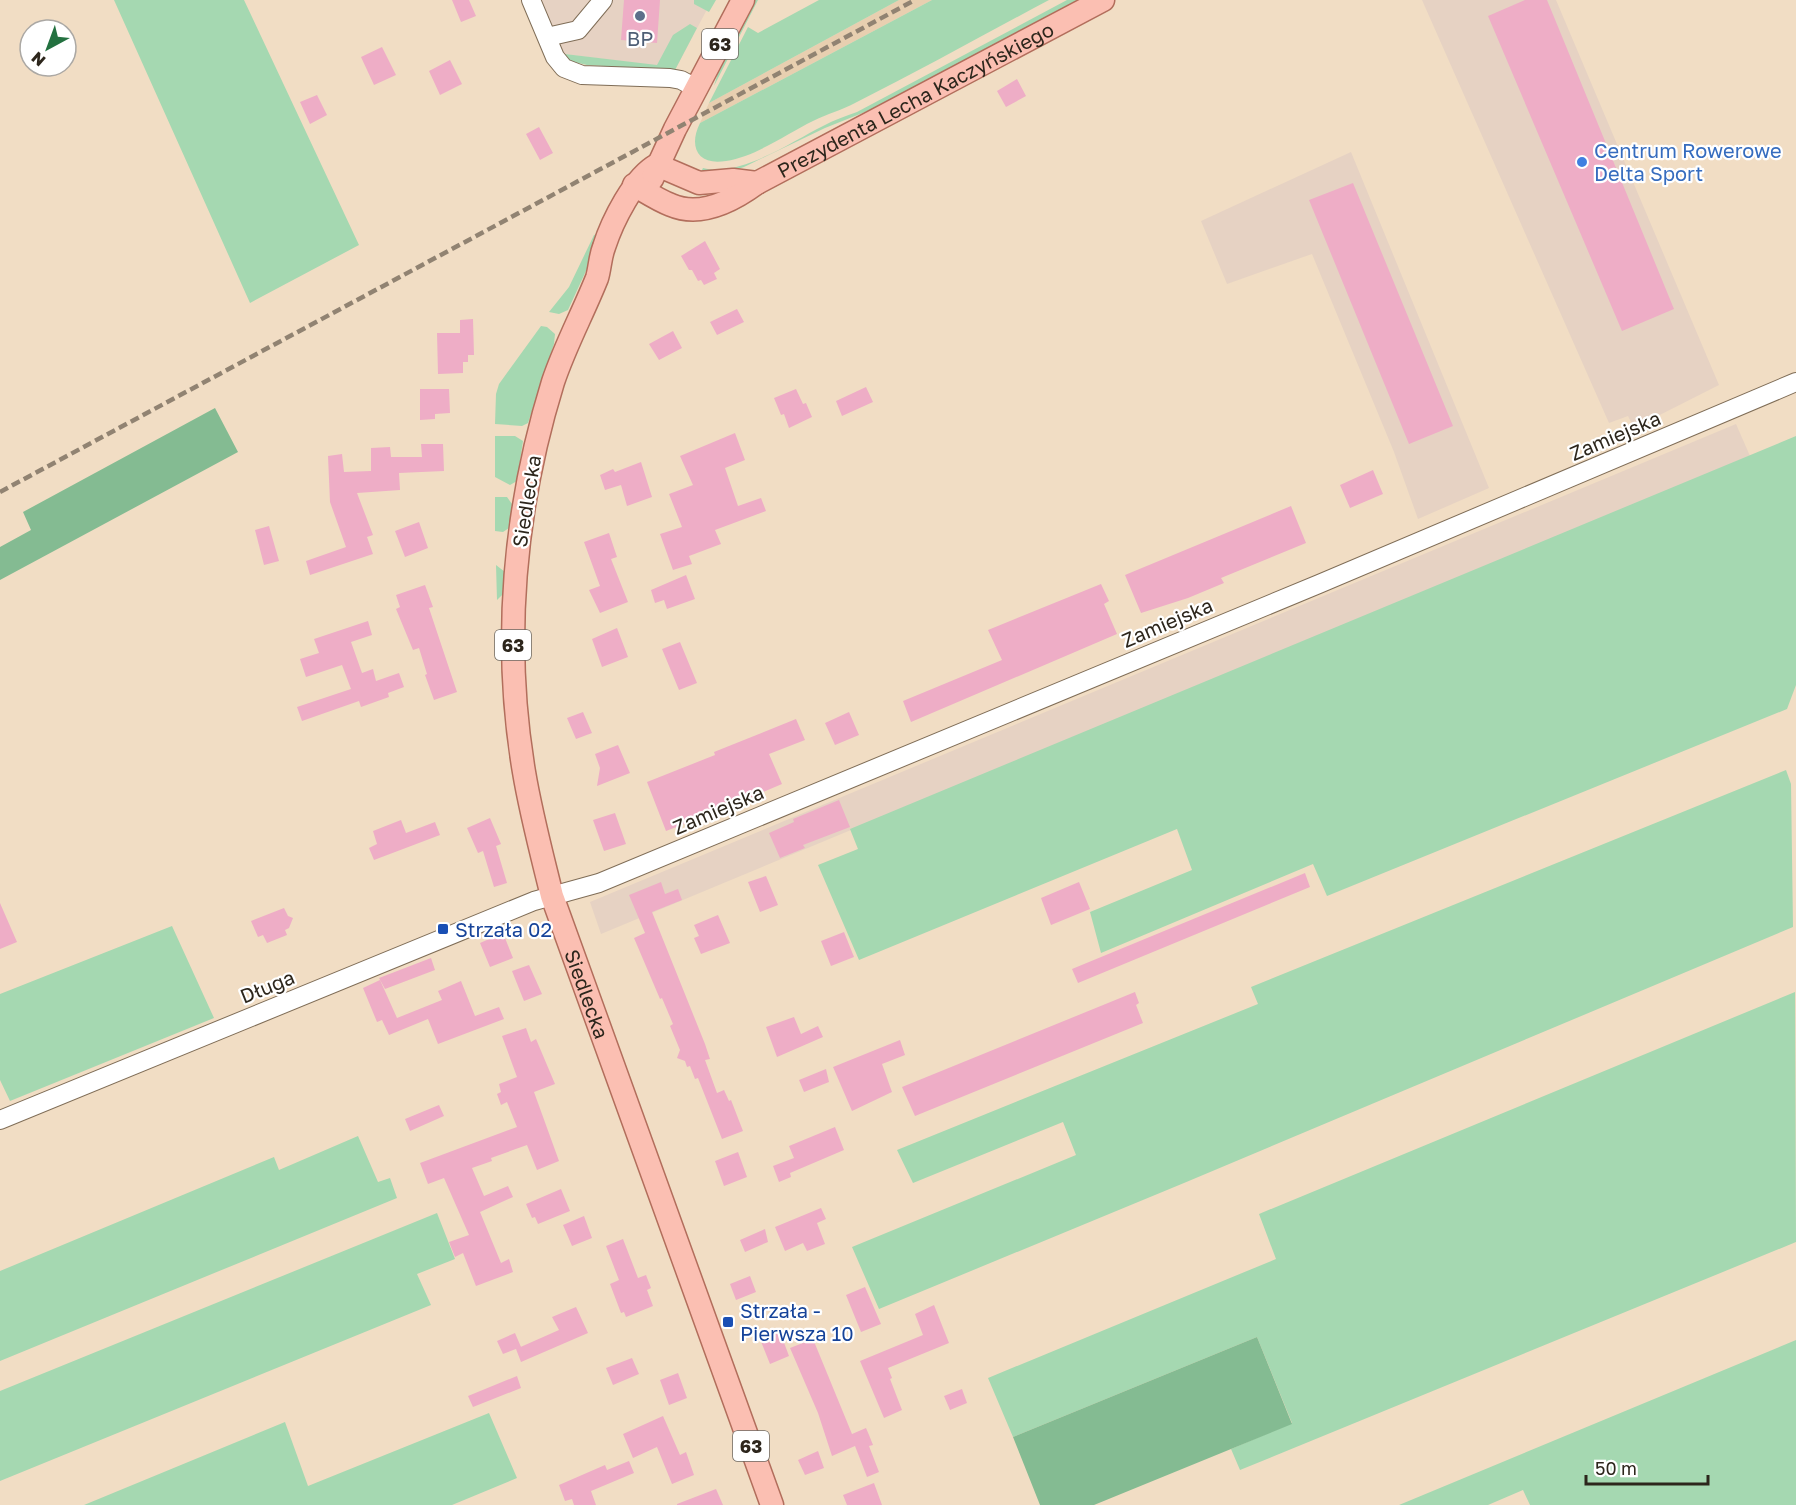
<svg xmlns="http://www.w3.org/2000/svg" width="1796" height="1505" viewBox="0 0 1796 1505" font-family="'Golos Text',sans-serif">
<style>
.commercial{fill:#e6d2c3}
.built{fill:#e8cfb0}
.green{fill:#a5d8b1}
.forest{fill:#84bb92}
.building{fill:#eeadc6}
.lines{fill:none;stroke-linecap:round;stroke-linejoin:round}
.minor-casing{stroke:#7f6d57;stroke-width:20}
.major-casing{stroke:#b26e5c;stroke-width:25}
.minor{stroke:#fff;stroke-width:18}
.major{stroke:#fbbfb2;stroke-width:22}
.rail{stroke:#918372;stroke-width:4.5;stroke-dasharray:9 4.5;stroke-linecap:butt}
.service-dot{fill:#5c6f8a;stroke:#fff;stroke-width:2}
.shop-dot{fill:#3f7fe0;stroke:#fff;stroke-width:2}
.transit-dot{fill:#1a4fb4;stroke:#fff;stroke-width:2}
.labels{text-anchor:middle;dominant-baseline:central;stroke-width:4.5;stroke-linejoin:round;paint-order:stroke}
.shield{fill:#fff;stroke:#6c6760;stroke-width:1.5}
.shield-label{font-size:18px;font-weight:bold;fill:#2d261c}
.service-label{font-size:20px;fill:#4e5e75;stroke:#fff}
.street-label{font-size:20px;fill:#2d261c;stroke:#fff}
.shop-label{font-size:20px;fill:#366cbe;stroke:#fff;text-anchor:start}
.transit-label{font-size:20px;fill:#164399;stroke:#fff;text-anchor:start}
</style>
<rect width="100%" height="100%" fill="#f1ddc4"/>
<path class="commercial" d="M540 0H712L676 68 565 54 560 50Z
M1422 0H1556L1719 385 1634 428 1628 416 1609 423Z
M1351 152 1489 488 1418 519 1394 452 1312 254 1227 284 1201 221Z
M1736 424 1750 456 601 934 590 902Z"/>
<path class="built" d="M899 0H932L700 123 709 103Z"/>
<path class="green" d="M114 0H244L359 245 250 303Z
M694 0H716L709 12 694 4Z
M753 0H758L714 86 723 55Z
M819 0H899L709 103 748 27 758 33Z
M932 0H1049C985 34 921 70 855 103 842 110 827 114 813 121 786 134 757 156 726 161 698 166 688 147 700 123Z
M1067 0H1083L890 102 825 128 744 167 732 171 701 172 703 168C739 178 791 142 823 126 834 120 846 116 857 112Z
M690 24 697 28 675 70 587 65 570 61 560 50 565 54 657 65 673 35Z
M597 234H603L568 310 559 314 549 312 569 287 594 235Z
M541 326 547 327 555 334 554 344 528 423 522 426 495 424 496 394 499 384Z
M495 436H515L523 441 517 481 510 485 495 477Z
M1796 436V685L1787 709 1327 896 1313 864 1101 953 1090 912 1192 870 1177 829 859 960 818 865 858 849 850 829Z
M495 497H507L512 504 509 528 503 532 495 531Z
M496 565 505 572 503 594 497 600Z
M1786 770 1791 784 1793 927 1184 1183 879 1309 852 1247 1076 1155 1063 1122 913 1183 897 1150 1258 1004 1251 987Z
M172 926 214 1018 10 1101 0 1080V994Z
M1795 992 1796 1242 1240 1470 1231 1449 1292 1423 1257 1337 1013 1437 988 1378 1276 1259 1259 1214Z
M358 1136 378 1182 390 1178 397 1198 0 1361V1271L274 1157 279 1170Z
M437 1213 455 1259 417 1274 431 1305 0 1481V1391Z
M1796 1340V1505H1530L1523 1490 1488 1505H1399Z
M489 1413 517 1478 452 1505H84L285 1422 308 1486Z"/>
<path class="forest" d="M215 408 238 452 0 580V547L31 530 23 512Z
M1257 1337 1292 1424 1094 1505H1040L1013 1437Z"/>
<path class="building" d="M452 0H469L476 16 461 22Z
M624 0H660L657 43 621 40Z
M1525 0H1547L1674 309 1622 331 1488 16Z
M382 47 396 75 374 85 361 57Z
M450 60 462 84 440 95 429 71Z
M1017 79 1026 96 1006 107 997 91Z
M317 95 327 115 310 124 300 102Z
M539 127 553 153 540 160 526 134Z
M1353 183 1453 426 1409 444 1309 200Z
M705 241 720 269 714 273 717 279 704 285 701 280 698 281 692 270H689L681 256Z
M737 309 744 322 717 335 710 322Z
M473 319 474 355H468V362H463V373L438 374 437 333H460V320Z
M673 331 682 348 659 360 649 344Z
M866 387 873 402 842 416 836 401Z
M420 389H449L450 413 435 414V419L420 420Z
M796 389 803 404 806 403 812 417 789 428 784 414 781 415 774 398Z
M735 433 745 460 725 468 738 506 761 498 766 511 715 530 721 544 689 556 692 564 673 570 660 534 682 527 669 494 693 485 680 456Z
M421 444H443L444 471 399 473 400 490 357 493 373 535 367 537 373 554 310 575 306 561 346 547 330 502 328 456 342 454 344 472 371 471V448L390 447 391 457H422Z
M641 462 652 497 627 506 621 485 605 490 600 475 613 469 615 472Z
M1373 470 1383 494 1350 508 1340 485Z
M1291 506 1306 543 1221 578 1224 583 1188 598 1141 613 1125 575Z
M419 522 428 548 405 557 395 531Z
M269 526 279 561 264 565 255 530Z
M609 533 617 557 611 559 628 602 600 613 589 590 600 586 584 542Z
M686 575 695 599 667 609 664 600 655 603 651 590Z
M1101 584 1109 601 1104 604 1117 634 911 722 903 701 1002 660 988 630Z
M425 585 433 607 429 608 457 692 434 700 425 675 427 674 419 648 413 650 396 609 400 607 396 595Z
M368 621 372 635 351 642 362 673 373 669 376 681 399 673 404 687 388 693 389 697 361 707 359 701 302 721 297 707 351 689 342 665 306 677 300 659 319 653 314 639Z
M617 628 628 657 602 667 592 639Z
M680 642 697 683 679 690 662 649Z
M583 712 592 733 576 739 567 718Z
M849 712 859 735 835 745 825 723Z
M796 719 805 740 769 754 782 784 716 812 666 831 647 782 715 755 714 752Z
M618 745 630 773 597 786 600 768 595 754Z
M839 800 850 827 803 845 805 848 780 858 769 833 794 822 793 819Z
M615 813 626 844 604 851 593 820Z
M490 818 501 844 496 846 507 883 494 887 483 851 478 853 467 828Z
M401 820 406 833 435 822 440 835 374 860 369 848 377 844 373 831Z
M1305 873 1310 887 1078 983 1072 969Z
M766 876 778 905 760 912 748 882Z
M661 882 665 894 678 889 682 900 652 912 705 1044 710 1059 705 1060 717 1093 724 1090 729 1101 731 1100 743 1131 722 1139 698 1078 695 1079 690 1066 687 1067 685 1061 677 1058 680 1050 670 1026 673 1024 662 998 660 999 634 938 645 933 629 895Z
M1079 882 1090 909 1051 925 1041 898Z
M0 903 17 942 0 949Z
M284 908 288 916 293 918 289 928 285 930 287 935 267 943 263 935 258 937 251 921Z
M718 915 730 943 701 954 694 938 699 936 694 925Z
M844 932 854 957 831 966 821 941Z
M503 933 513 958 490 967 480 943Z
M431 958 435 970 385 989 379 978Z
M529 965 542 994 524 1001 512 971Z
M380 980 397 1018 442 1000 438 991 461 981 475 1016 499 1007 504 1019 438 1044 428 1019 389 1035 382 1020 377 1022 363 988Z
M1135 992 1139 1003 1136 1005 1143 1023 915 1116 902 1087Z
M794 1017 801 1034 818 1026 823 1037 777 1057 766 1027Z
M526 1028 531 1042 536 1039 555 1084 534 1092 559 1161 537 1170 527 1145 491 1158 492 1161 472 1168 484 1196 508 1186 513 1197 480 1212 501 1263 509 1259 513 1272 476 1286 463 1253 455 1257 449 1242 469 1235 444 1178 428 1184 420 1163 517 1127 507 1102 501 1105 497 1094 501 1092 499 1084 517 1077 502 1036Z
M900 1040 905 1055 882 1064 892 1092 852 1111 833 1067Z
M826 1069 829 1082 804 1092 799 1080Z
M439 1105 444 1116 410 1131 405 1119Z
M835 1127 844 1150 790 1173 791 1177 779 1182 773 1166 794 1158 789 1146Z
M738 1152 747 1177 724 1186 715 1161Z
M561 1189 570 1211 538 1224 535 1217 532 1218 526 1204Z
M821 1208 826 1219 817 1223 825 1244 807 1251 803 1243 785 1251 775 1227Z
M584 1216 592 1238 572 1246 563 1225Z
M765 1229 768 1242 745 1252 740 1240Z
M623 1239 638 1278 646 1275 651 1288 647 1290 653 1306 626 1317 624 1312 621 1313 610 1284 619 1280 606 1246Z
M750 1276 756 1292 736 1300 730 1284Z
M865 1287 881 1324 861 1332 846 1295Z
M934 1305 949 1343 888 1368 892 1378 890 1379 902 1410 884 1418 860 1361 923 1335 915 1314Z
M576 1307 588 1333 521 1362 516 1349 559 1330 552 1317Z
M780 1332 789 1356 770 1364 760 1339Z
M515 1333 521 1347 503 1354 497 1341Z
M813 1339 852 1434 866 1428 869 1435 873 1445 869 1446 879 1472 867 1477 855 1446 832 1456 818 1413 790 1348Z
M632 1358 639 1374 613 1385 606 1368Z
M678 1373 687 1398 669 1405 660 1380Z
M517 1376 521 1388 473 1407 468 1396Z
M962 1389 967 1403 950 1410 944 1396Z
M663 1416 680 1455 686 1452 694 1475 672 1484 657 1447 633 1458 623 1434Z
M818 1451 824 1468 805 1475 798 1460Z
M629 1461 634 1473 591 1491 596 1505H574L572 1499 565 1501 559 1485 605 1465 607 1470Z
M874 1483 882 1505H847L843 1495Z
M716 1489 723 1505H677V1504Z"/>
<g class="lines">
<defs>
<path id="minor" d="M531 0 555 57 564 68 582 75 670 78 681 80 696 88
M547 37 578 30 603 0
M0 1120 534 901 599 883 1319 584 1796 382"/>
<g id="major">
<path id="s1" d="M657 165C634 177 612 222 604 247 600 257 600 268 597 278 583 313 565 346 553 382 514 508 502 642 524 772 531 814 542 855 552 896L772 1505"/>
<path d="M657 165 699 183 733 180 757 183"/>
<path d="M652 179 675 129 743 0"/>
<path id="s2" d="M634 185C646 192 658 200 671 205 701 218 734 200 757 183L1103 0"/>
</g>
</defs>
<use href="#minor" class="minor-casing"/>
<use href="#major" class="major-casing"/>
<use href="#minor" class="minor"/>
<use href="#major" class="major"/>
<path class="rail" d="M0 492 915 0"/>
</g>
<circle class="service-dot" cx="640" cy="16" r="6"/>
<circle class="shop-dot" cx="1582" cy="162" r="6"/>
<g class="transit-dot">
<rect x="437" y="923" width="12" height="12" rx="3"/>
<rect x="722" y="1316" width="12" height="12" rx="3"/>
</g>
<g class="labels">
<g class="shield">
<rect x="702" y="29" width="36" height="30" rx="4.5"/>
<rect x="495" y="630" width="36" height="30" rx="4.5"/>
<rect x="733" y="1431" width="36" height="30" rx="4.5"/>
</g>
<g class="shield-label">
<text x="720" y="44">63</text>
<text x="513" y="645">63</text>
<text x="751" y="1446">63</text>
</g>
<g class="service-label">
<text x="640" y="38">BP</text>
</g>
<g class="street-label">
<text stroke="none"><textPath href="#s2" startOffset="314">Prezydenta Lecha Kaczyńskiego</textPath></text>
<text transform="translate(1615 435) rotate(-23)">Zamiejska</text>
<text transform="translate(526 501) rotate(-81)">Siedlecka</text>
<text transform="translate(1167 622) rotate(-23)">Zamiejska</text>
<text transform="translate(718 809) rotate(-23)">Zamiejska</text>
<text transform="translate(267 986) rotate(-22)">Długa</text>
<text stroke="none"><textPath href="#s1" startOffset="870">Siedlecka</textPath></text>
</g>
<g class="shop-label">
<text x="1594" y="150">Centrum Rowerowe<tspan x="1594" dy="23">Delta Sport</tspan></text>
</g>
<g class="transit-label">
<text x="455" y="929">Strzała 02</text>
<text x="740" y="1310">Strzała -<tspan x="740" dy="23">Pierwsza 10</tspan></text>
</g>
</g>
<g transform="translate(48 48) rotate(221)"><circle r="28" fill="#ffffff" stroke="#aba8a4" stroke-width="1.5"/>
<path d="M0-4.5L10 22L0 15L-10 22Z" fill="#237140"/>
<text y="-9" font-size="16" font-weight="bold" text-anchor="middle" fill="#2d261c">N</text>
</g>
<path d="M1586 1475v9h122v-9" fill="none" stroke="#2d261c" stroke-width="3"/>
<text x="1595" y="1475" font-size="18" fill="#2d261c" stroke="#ffffff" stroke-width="4.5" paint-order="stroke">50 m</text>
</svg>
